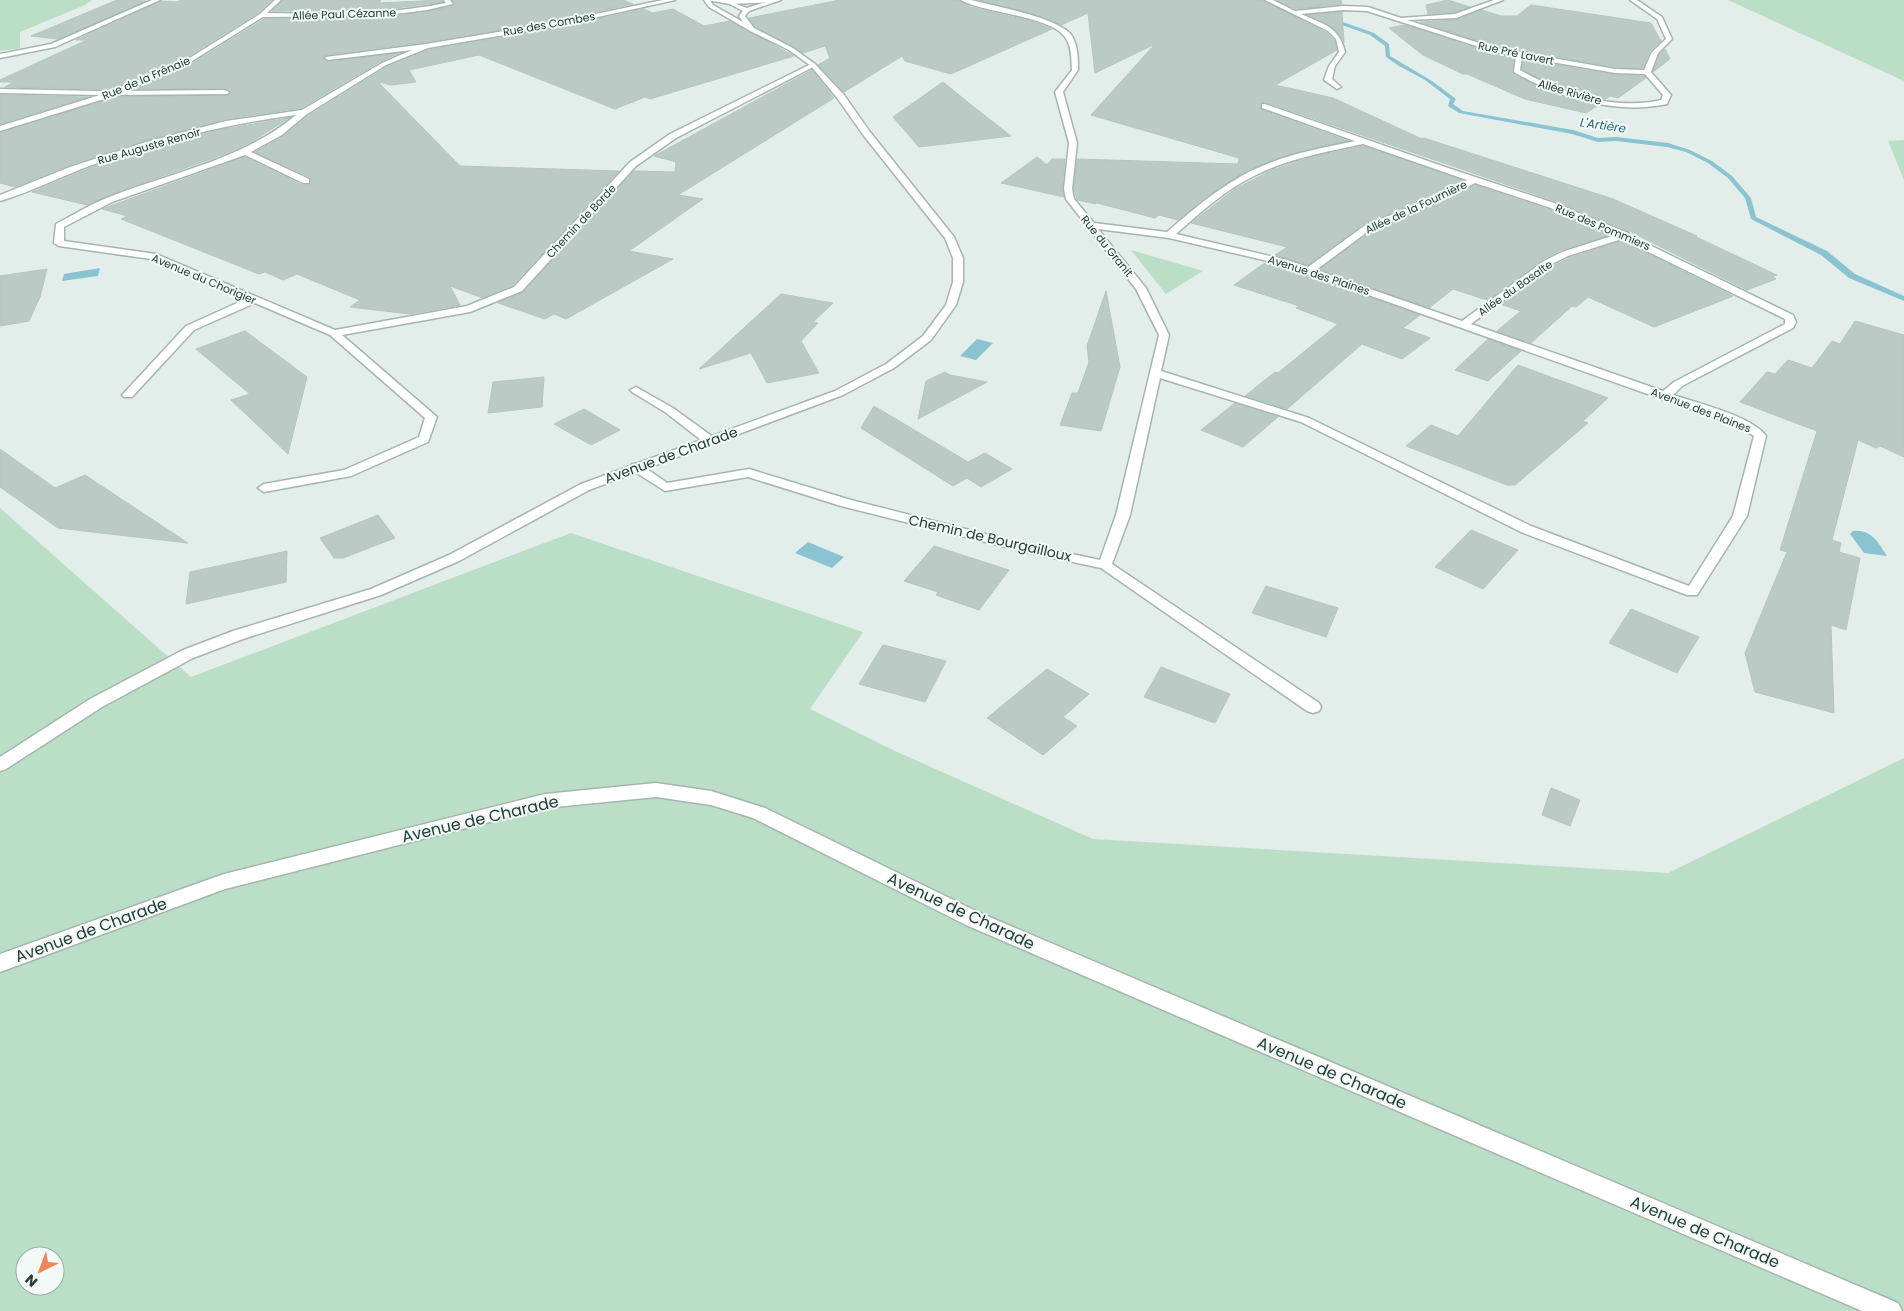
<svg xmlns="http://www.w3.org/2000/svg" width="1904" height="1311" viewBox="0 0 1904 1311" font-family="Poppins,sans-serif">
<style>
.green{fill:#bbdec6;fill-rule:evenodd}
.water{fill:#8ac4d2}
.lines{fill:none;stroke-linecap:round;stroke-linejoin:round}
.stream{fill:#8ac4d2;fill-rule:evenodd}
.building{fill:#bbcac5;stroke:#b5c6c0}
.service-casing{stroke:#a5b5b0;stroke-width:3}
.minor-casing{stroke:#a5b5b0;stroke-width:3}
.tertiary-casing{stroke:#a5b5b0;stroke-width:3}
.secondary-casing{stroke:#a1b8b1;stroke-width:3}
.service{fill:#fff;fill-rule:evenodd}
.minor{fill:#fff;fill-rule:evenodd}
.tertiary{fill:#fff;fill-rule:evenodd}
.secondary{fill:#fff;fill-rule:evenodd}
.labels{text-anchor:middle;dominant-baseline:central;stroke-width:4;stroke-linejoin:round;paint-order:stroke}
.far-street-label{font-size:11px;fill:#223e38;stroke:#f3f9f6}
.far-water-label{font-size:12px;font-style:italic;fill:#1c677b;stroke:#f3f9f6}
.street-label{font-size:14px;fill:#223e38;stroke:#f3f9f6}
.near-street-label{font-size:16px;fill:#223e38;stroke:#f3f9f6}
</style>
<rect width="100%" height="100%" fill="#e3ede9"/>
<path class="green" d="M0 0H92L85 5 20 32V48L0 51Z
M1728 0H1904V81Z
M1904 140V180L1888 141Z
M1131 250 1203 271 1166 294Z
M0 508 191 677 571 533 863 632 810 709 895 751 1093 839 1668 873 1904 758V1311H0ZM25 1256H55V1286H25Z"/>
<path class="water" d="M100 268 98 276 62 281 64 274Z
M977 339 993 343 976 360 960 356Z
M1853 531C1871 529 1878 542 1887 556L1864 553 1850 534Z
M808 542 844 557 832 568 795 553Z"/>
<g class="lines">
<path class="stream" d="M1289 0H1295L1326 11 1343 22 1374 33 1389 44 1390 56 1432 81 1456 99 1453 104 1463 111 1573 130 1598 138 1616 137 1668 143 1690 150 1712 161 1732 176 1751 198 1756 217 1827 251 1855 274 1904 296V301L1849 278 1821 255 1751 219 1745 198 1728 178 1708 163 1686 152 1667 147 1616 141 1598 142 1572 134 1459 113 1448 106 1450 99 1425 80 1399 66 1386 57 1385 46 1370 35 1339 24 1322 13Z"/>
</g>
<path class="building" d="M117 0 146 1 58 39 31 36Z
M181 0H272L259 12 179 62 105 91 103 89 5 87 14 82H0V80L87 40H76L161 1 177 2Z
M283 0H381L379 3 442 0 443 2 379 10 272 11Z
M452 0H623L633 4 557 20 426 42 326 55 323 58 328 62 399 53 381 61 301 108 226 119 146 140 69 165 15 187 0 183V133L117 97 230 95 231 91 225 88 136 89 185 68 264 19 380 18 427 12 453 6 455 4Z
M840 0H959L971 7 1034 22 1052 29 951 74 905 61 902 56 844 92 818 65 830 58 825 46 803 53 755 27 749 18Z
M979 0H1263L1327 33 1334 40 1337 50 1275 85 1333 98 1422 139 1424 138 1613 199 1697 236H1694L1777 275 1772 277 1776 279 1747 290 1629 231 1555 201 1265 102 1261 103V110L1348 141 1284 156 1248 170 1211 194 1178 220 1159 215 1155 218 1093 202 1096 204 1077 200 1074 189 1077 159 1238 164 1239 158 1091 115 1155 44 1095 73 1088 13 1061 25 1026 12Z
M1277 0H1341L1342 4 1295 9Z
M1448 0 1470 7 1455 12 1428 14 1426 5Z
M1531 5 1651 23 1661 41 1650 51 1643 68 1615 67 1495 46 1420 22 1456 20 1482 10 1501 16H1517Z
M644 9 652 13 673 9 704 26 730 21 794 56 650 99 645 97 615 109 479 55 409 70 416 82 391 85 378 82 460 166 619 171 513 285 483 298 450 286 460 305 410 314 350 307 360 300 297 274 283 280 265 272 259 274 121 219 128 216 102 209 245 157 302 185H309L311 183 310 177 255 152 283 137 308 116 387 67 429 50 557 28Z
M1342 12 1344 43 1340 35 1330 26 1308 15Z
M1405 25 1491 53 1514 57 1513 74 1549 91 1597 106 1586 113 1525 99 1467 74H1463L1423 55 1389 28Z
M1665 49 1670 59 1653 72 1660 54Z
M1524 59 1615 75 1644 76 1646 78 1618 98 1610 96 1606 99 1571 91 1536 77 1522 69Z
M812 70 834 98 678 195 703 199 629 251 673 259 566 319 554 314 545 319 498 303 523 292 634 171 675 172 676 162 654 156Z
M943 82 975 108 1011 136 919 147 893 117Z
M0 95 88 97 0 124Z
M289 118 251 142 228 153 131 187 87 205 32 192 93 167 168 143 219 130Z
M1363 146 1462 180 1431 196 1363 224 1308 265 1275 255 1287 247 1191 223 1235 189 1270 171 1309 158Z
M1037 157 1047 165 1052 159H1065L1062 189 1064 197 1001 183Z
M1475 185 1547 209 1610 235 1561 250 1543 259 1487 300 1453 289 1429 308 1320 269 1371 232 1439 204Z
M1622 241 1733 296 1654 327 1588 297 1576 307 1572 306 1531 343 1497 331 1521 311 1500 304 1551 267 1569 258Z
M1266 262 1280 266 1420 315 1403 328 1430 338 1402 359 1362 344 1287 409 1245 396 1275 372 1278 373 1338 324 1296 308 1299 306 1234 285Z
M47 269 40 297 29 321 0 326V276Z
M1106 291 1120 367 1101 431 1060 425 1072 393H1078L1089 362 1087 346Z
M781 294 833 303 813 322 818 323 801 341 819 373 767 383 751 353 699 369Z
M1855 321 1904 335V457L1880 446 1876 448 1858 440 1832 540 1841 543 1839 552 1860 558 1846 630 1831 625 1834 713 1755 692 1745 653 1787 552 1780 550 1817 431 1740 402 1767 372 1775 374 1788 360 1812 368 1832 341 1840 344Z
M245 331 307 377 288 454 231 400 250 394 196 349Z
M1488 339 1521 351 1488 381 1455 370Z
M1518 365 1608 398 1583 421 1588 423 1515 485H1507L1406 446 1431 425 1458 436Z
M945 372 950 375 987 382 918 419 926 381Z
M544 377 542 407 488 413 493 382Z
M1235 403 1278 417 1243 447 1201 430Z
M874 406 968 462 985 453 1012 469 981 487 967 478 953 486 861 428Z
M584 409 620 430 591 445 554 424Z
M0 449 55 488 85 475 188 543 58 528 0 487Z
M378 515 395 538 343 558H334L320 538Z
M1471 530 1518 550 1483 589 1435 567Z
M934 546 1009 570 979 610 936 595 938 592 904 581Z
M287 551 286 582 186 604 190 572Z
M1266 586 1338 608 1326 637 1252 613Z
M1631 609 1699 637 1677 673 1609 643Z
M883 645 946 661 925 702 859 684Z
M1161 667 1230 694 1215 723 1144 697Z
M1047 669 1089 694 1063 717 1077 726 1043 755 987 718Z
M1551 788 1580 800 1570 826 1542 815Z"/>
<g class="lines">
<defs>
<path id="service" d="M225 90 229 92 228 94 114 95 110 93 114 91Z"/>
<path id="minor" d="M152 0H160L55 47 0 58V54L51 44Z
M275 0H281L267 13C327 14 387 15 446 3L444 0H450L453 4 427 10 380 16 263 17 184 66 117 95 0 131V126L100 95 0 93V89L100 91H103V94L111 91 180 64 260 14Z
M663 0H675L557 26 428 48 386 65 307 114 282 135 251 152 309 179V183H303L245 155 112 202 64 227V241L156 254 335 330 467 306 514 287 630 162 670 134 811 64H815V66L676 138 636 166 522 291 470 312 342 335 437 417 428 442 351 476 264 492 258 488 264 484 344 470 419 437 425 418 330 335 255 303 194 330 132 397H124L122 395 124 393 186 326 246 299 151 259 59 246 54 243 56 224C73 215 89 205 107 198 171 172 241 161 296 115 226 124 159 141 92 165 62 176 31 192 0 201V195L70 167 146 142 226 121 302 110 382 63 412 50 328 60 325 58 326 57 426 44 557 22Z
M961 0H971C994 6 1060 18 1072 36 1078 46 1078 59 1078 70L1063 92 1077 143 1072 189 1074 199 1094 223 1167 232C1196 207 1226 181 1262 166 1291 153 1324 148 1355 141L1262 108V104H1265L1445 167 1554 203 1628 233 1629 235 1793 315 1796 322 1793 328 1682 386 1673 395C1697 403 1752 416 1766 436L1747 516 1697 595H1687L1521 532 1301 422 1160 378 1130 515 1112 564 1319 703 1321 707 1319 711 1313 713 1307 711 1101 568 1025 552 841 506 748 477 665 491 632 470 630 467 632 464H640L667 483 749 469 851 500 1025 544 1100 560 1116 515 1159 335 1136 289 1066 199 1064 189 1069 143 1055 92 1072 70C1071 60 1072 49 1067 40 1055 15 984 14 961 0ZM1363 144 1467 180 1432 198 1364 226 1308 267 1287 260 1176 234C1201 212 1226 189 1256 175 1290 158 1327 152 1363 144ZM1475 183 1548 207 1615 235 1562 252 1544 261 1462 321 1316 270 1370 230 1438 202ZM1098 229 1169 238 1281 264 1738 426 1754 436 1733 516 1689 586 1531 526 1309 418 1161 371 1169 335 1146 288ZM1622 239 1785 319V324L1674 382 1663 391 1471 324 1550 265 1568 256Z
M1265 0H1273L1295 11 1343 6 1368 7 1401 18 1455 14 1494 0H1503L1456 18 1407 20 1495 48 1615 69 1644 70 1652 52 1666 39 1657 19 1630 0H1637L1662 17 1672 39 1658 53 1651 72 1671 95 1667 104C1616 115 1558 98 1514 72L1516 56 1492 51 1367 11 1343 10 1301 14C1323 24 1339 26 1345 52L1335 66 1332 79 1341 87 1337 89 1324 80 1329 66 1339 52 1336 39 1328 31ZM1522 57 1615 73 1645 74 1663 95 1661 100C1615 111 1560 93 1520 70Z
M636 387 673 408 713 437 715 440 713 443H705L665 412 632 392 630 390Z"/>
<path id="tertiary" d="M704 0H710L713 5 743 22 739 16 743 11 728 3V1L747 8 772 0H781L749 11 745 16 754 28 793 48 815 64 844 95 870 132 954 237 963 258V282L956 305 931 340 894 368 843 395 589 490 459 561 381 595 243 639 193 658 102 707 6 769 0 771V757L90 699 183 650 233 631 371 589 449 555 581 484 835 391 886 364 923 336 946 305 953 282V258L945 238 864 136 838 99 811 66 789 50 752 32 709 7Z
M656 783 711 791 765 808 980 913 1898 1303 1902 1311H1862L966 925 753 818 711 805 656 797 545 808 225 889 0 972V954L224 874 545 794Z"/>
<path id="secondary" d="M707 0H778L775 2 730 4Z"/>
</defs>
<use href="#service" class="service-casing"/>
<use href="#minor" class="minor-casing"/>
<use href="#tertiary" class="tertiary-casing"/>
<use href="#secondary" class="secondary-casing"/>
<use href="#service" class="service"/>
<use href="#minor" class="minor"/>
<use href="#tertiary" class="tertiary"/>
<use href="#secondary" class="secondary"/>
</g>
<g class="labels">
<g class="far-street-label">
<text transform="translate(344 14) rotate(-2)">Allée Paul Cézanne</text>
<text transform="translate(549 24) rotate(-10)">Rue des Combes</text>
<text transform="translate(1516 53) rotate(12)">Rue Pré Lavert</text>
<text transform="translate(146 78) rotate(-23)">Rue de la Frênaie</text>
<text transform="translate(1570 92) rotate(16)">Allée Rivière</text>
<text transform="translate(149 146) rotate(-16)">Rue Auguste Renoir</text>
<text transform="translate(1416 207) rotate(-25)">Allée de la Fournière</text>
<text transform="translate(581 221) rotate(-47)">Chemin de Borde</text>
<text transform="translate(1603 227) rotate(23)">Rue des Pommiers</text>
<text transform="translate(1107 246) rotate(51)">Rue du Granit</text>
<text transform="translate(1319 275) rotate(18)">Avenue des Plaines</text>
<text transform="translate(204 279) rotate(23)">Avenue du Chorigier</text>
<text transform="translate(1515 288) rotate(-35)">Allée du Basalte</text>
<text transform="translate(1701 410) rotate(21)">Avenue des Plaines</text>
</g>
<g class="far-water-label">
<text transform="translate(1603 125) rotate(8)">L'Artière</text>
</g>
<g class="street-label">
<text transform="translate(671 455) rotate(-20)">Avenue de Charade</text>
<text transform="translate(990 538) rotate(13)">Chemin de Bourgailloux</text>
</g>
<g class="near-street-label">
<text transform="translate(480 819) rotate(-13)">Avenue de Charade</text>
<text transform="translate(961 911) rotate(25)">Avenue de Charade</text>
<text transform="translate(91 930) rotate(-20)">Avenue de Charade</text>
<text transform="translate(1332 1073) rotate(23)">Avenue de Charade</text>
<text transform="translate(1705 1232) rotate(23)">Avenue de Charade</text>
</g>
</g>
<g transform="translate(40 1271) rotate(222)"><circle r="24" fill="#f3f9f6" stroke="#9faeaa"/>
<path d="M0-4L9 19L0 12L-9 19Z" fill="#f2865b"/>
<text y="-8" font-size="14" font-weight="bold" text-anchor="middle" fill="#223e38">N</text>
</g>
</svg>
